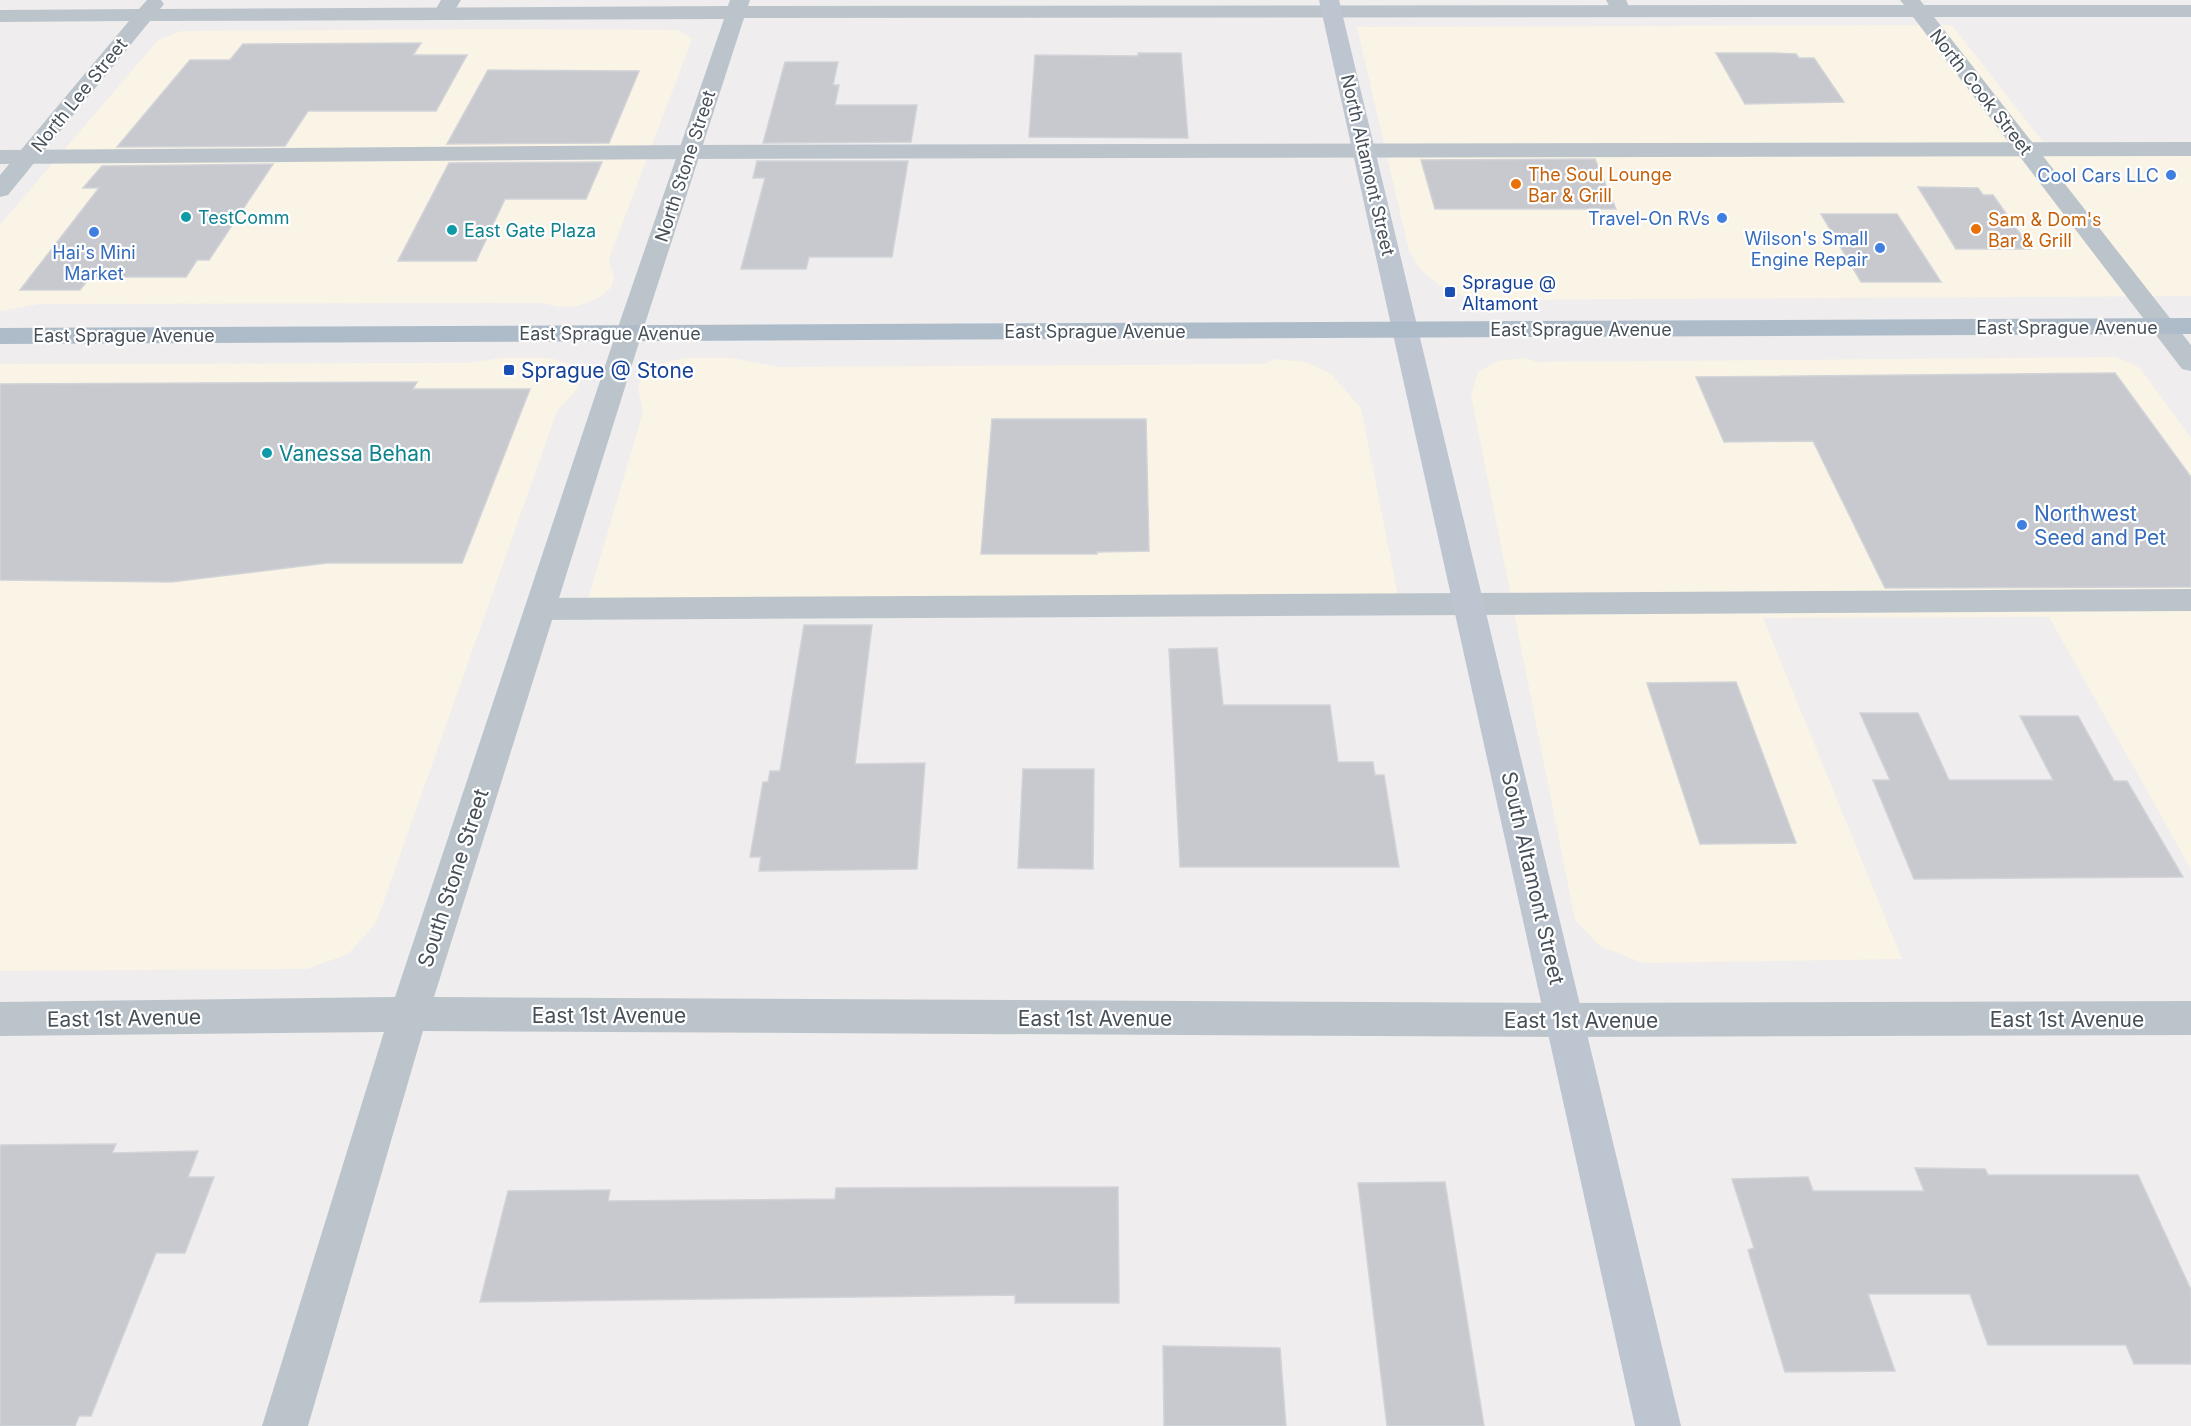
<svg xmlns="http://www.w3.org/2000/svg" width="2191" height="1426" viewBox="0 0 2191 1426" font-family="Inter,sans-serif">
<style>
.commercial{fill:#faf4e6}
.building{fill:#c7c9cf;stroke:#d1d3d8;stroke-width:1.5}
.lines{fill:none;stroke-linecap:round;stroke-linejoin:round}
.lane{fill:#bcc4cb;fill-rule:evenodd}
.street{fill:#bcc4cb;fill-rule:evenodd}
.secondary{fill:#bcc5d0;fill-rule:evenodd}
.primary{fill:#aebcca;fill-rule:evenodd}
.shop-dot{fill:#3f7fe0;stroke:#fff;stroke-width:2}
.food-dot{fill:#e8710a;stroke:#fff;stroke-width:2}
.culture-dot{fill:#0f9aa8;stroke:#fff;stroke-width:2}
.transit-dot{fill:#1a4fb4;stroke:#fff;stroke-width:2}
.labels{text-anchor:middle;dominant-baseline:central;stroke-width:4.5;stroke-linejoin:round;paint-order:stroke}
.far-street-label{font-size:18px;fill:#475059;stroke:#fff}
.far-food-label{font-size:18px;fill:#c56008;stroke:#fff;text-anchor:start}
.far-shop-label{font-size:18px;fill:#366cbe;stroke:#fff;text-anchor:end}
.far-culture-label{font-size:18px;fill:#0d838f;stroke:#fff;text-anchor:start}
.far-transit-label{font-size:18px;fill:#164399;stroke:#fff;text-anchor:start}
.transit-label{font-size:21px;fill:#164399;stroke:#fff;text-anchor:start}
.culture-label{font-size:21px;fill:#0d838f;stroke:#fff;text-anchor:start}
.shop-label{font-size:21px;fill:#366cbe;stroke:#fff;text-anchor:start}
.street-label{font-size:21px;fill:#475059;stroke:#fff}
</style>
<rect width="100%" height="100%" fill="#efeded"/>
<path class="commercial" d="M1952 25 2043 142H2191V296L1490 300 1464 296 1439 285 1420 269 1409 251 1357 27Z
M491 29 679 30 692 39 609 259 614 279 611 288 597 299 577 306 560 307 542 303 39 304 0 311V225L158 40 182 31Z
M2116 357 2140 368 2191 438V869L2049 617 1763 618 1902 959 1643 963 1600 946 1575 920 1471 395 1478 372 1498 361 1525 358 1537 362Z
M501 358H550L574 365 582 377 577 389 557 411 376 923 348 954 307 969 0 971V364L469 363Z
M684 358H733L778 367 1264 364 1275 359 1305 362 1330 373 1361 408 1398 596 588 599 643 412 638 388 641 378 659 364Z"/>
<path class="building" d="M421 43 413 55H467L436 111H308L285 146 117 147 190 60H230L243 44Z
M1138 53H1181L1188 138 1029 137 1035 55 1138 56Z
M1716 53H1772L1796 54 1799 58H1814L1844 102 1745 104Z
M785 62H838L833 85H839L835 105H917L911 142 763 143Z
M488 70 639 71 609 143 447 144Z
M1595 159 1616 209H1435L1421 160Z
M757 161H908L892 257H809L806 269H741L765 178H753Z
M602 162 586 199H505L476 261H398L449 163Z
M273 164 209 260H197L186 277H90L80 290H20L99 188H83L102 166Z
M1918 187 1978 188 1983 195H1993L2031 249H1956Z
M1821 214H1897L1941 282H1861Z
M2115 373 2191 477V587L1885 588 1813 441 1724 442 1696 377Z
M417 382 413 389H530L462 563H327L171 582 0 580V384Z
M992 419H1146L1149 551 1097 552V554H981Z
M804 625H872L855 764 925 763 917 869 759 871 761 857H750L763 782H768L770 771H780Z
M1217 648 1223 705H1330L1338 762H1373L1375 775H1384L1399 867H1180L1169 649Z
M1736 682 1796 843 1700 844 1647 683Z
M1860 713H1918L1949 780H2053L2020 716H2078L2114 781H2127L2183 877 1914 879 1873 780H1890Z
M1023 769H1094L1093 869 1018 868Z
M116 1144 112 1153 198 1151 188 1177H214L185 1253H156L91 1416H79L75 1426H0V1145Z
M1915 1168 1985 1169 1988 1175H2138L2191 1290V1364H2134L2126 1345H1988L1970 1294H1868L1895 1371 1785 1372 1748 1250 1754 1248 1732 1179 1808 1177 1813 1191H1924Z
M1445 1182 1484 1426H1387L1358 1183Z
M1118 1187 1119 1303H1015V1295L480 1302 508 1191 610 1190 608 1201 835 1199 836 1188Z
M1163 1346 1280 1348 1286 1426H1164Z"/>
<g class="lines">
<path class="lane" d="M441 0H461L450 18H436L433 14Z
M1606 0H1626L1631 11 1628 15H1614Z
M2191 142V156L690 159 0 164V150L690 145Z
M2191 589V611L540 620 529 617 524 609 529 601 540 598Z"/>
<path class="street" d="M147 0H161L164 4 160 9 728 6 730 0H750L748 6 1904 5 1900 0H1920L1924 5H2191V17H1934L2191 345V371L2182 369 1913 17 744 18 642 333 434 997 1565 1003 2191 1001V1035L1565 1037 423 1031 308 1426H262L384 1032 0 1036V1002L395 997 616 333 724 19 150 21 8 195 0 197V175L129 21 0 22V10L139 9Z"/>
<path class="secondary" d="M1319 0H1339L1681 1426H1635Z"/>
<path class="primary" d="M2191 318V334L0 344V328Z"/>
</g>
<g class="shop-dot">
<circle cx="2171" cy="175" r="6"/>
<circle cx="1722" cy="218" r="6"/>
<circle cx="94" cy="232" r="6"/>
<circle cx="1880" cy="248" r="6"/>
<circle cx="2022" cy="525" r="6"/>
</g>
<g class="food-dot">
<circle cx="1516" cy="184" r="6"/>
<circle cx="1976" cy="229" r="6"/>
</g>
<g class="culture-dot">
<circle cx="186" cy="217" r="6"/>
<circle cx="452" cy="230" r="6"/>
<circle cx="267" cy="453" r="6"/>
</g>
<g class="transit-dot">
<rect x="1444" y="286" width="12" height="12" rx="3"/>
<rect x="503" y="364" width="12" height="12" rx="3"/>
</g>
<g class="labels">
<g class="far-street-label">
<text transform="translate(1981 92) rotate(52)">North Cook Street</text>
<text transform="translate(79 95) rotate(-51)">North Lee Street</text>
<text transform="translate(1368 165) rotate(77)">North Altamont Street</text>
<text transform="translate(685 166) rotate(-72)">North Stone Street</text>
<text x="2067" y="327">East Sprague Avenue</text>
<text x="1581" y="329">East Sprague Avenue</text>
<text x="1095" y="331">East Sprague Avenue</text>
<text x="610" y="333">East Sprague Avenue</text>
<text x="124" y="335">East Sprague Avenue</text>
</g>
<g class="far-food-label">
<text x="1528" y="174">The Soul Lounge<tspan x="1528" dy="21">Bar &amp; Grill</tspan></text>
<text x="1988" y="219">Sam &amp; Dom's<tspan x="1988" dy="21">Bar &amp; Grill</tspan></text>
</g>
<g class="far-shop-label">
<text x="2159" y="175">Cool Cars LLC</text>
<text x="1710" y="218">Travel-On RVs</text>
<text x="1868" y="238">Wilson's Small<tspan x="1868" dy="21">Engine Repair</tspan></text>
<text x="94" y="252" text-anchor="middle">Hai's Mini<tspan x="94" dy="21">Market</tspan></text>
</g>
<g class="far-culture-label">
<text x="198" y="217">TestComm</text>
<text x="464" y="230">East Gate Plaza</text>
</g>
<g class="far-transit-label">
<text x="1462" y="282">Sprague @<tspan x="1462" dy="21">Altamont</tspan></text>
</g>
<g class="transit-label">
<text x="521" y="370">Sprague @ Stone</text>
</g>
<g class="culture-label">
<text x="279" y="453">Vanessa Behan</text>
</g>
<g class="shop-label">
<text x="2034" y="513">Northwest<tspan x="2034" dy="24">Seed and Pet</tspan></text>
</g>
<g class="street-label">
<text transform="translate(453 878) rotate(-72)">South Stone Street</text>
<text transform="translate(1533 878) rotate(77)">South Altamont Street</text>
<text x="609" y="1015">East 1st Avenue</text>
<text transform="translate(124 1018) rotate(-1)">East 1st Avenue</text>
<text x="1095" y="1018">East 1st Avenue</text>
<text x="2067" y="1019">East 1st Avenue</text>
<text x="1581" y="1020">East 1st Avenue</text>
</g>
</g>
</svg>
